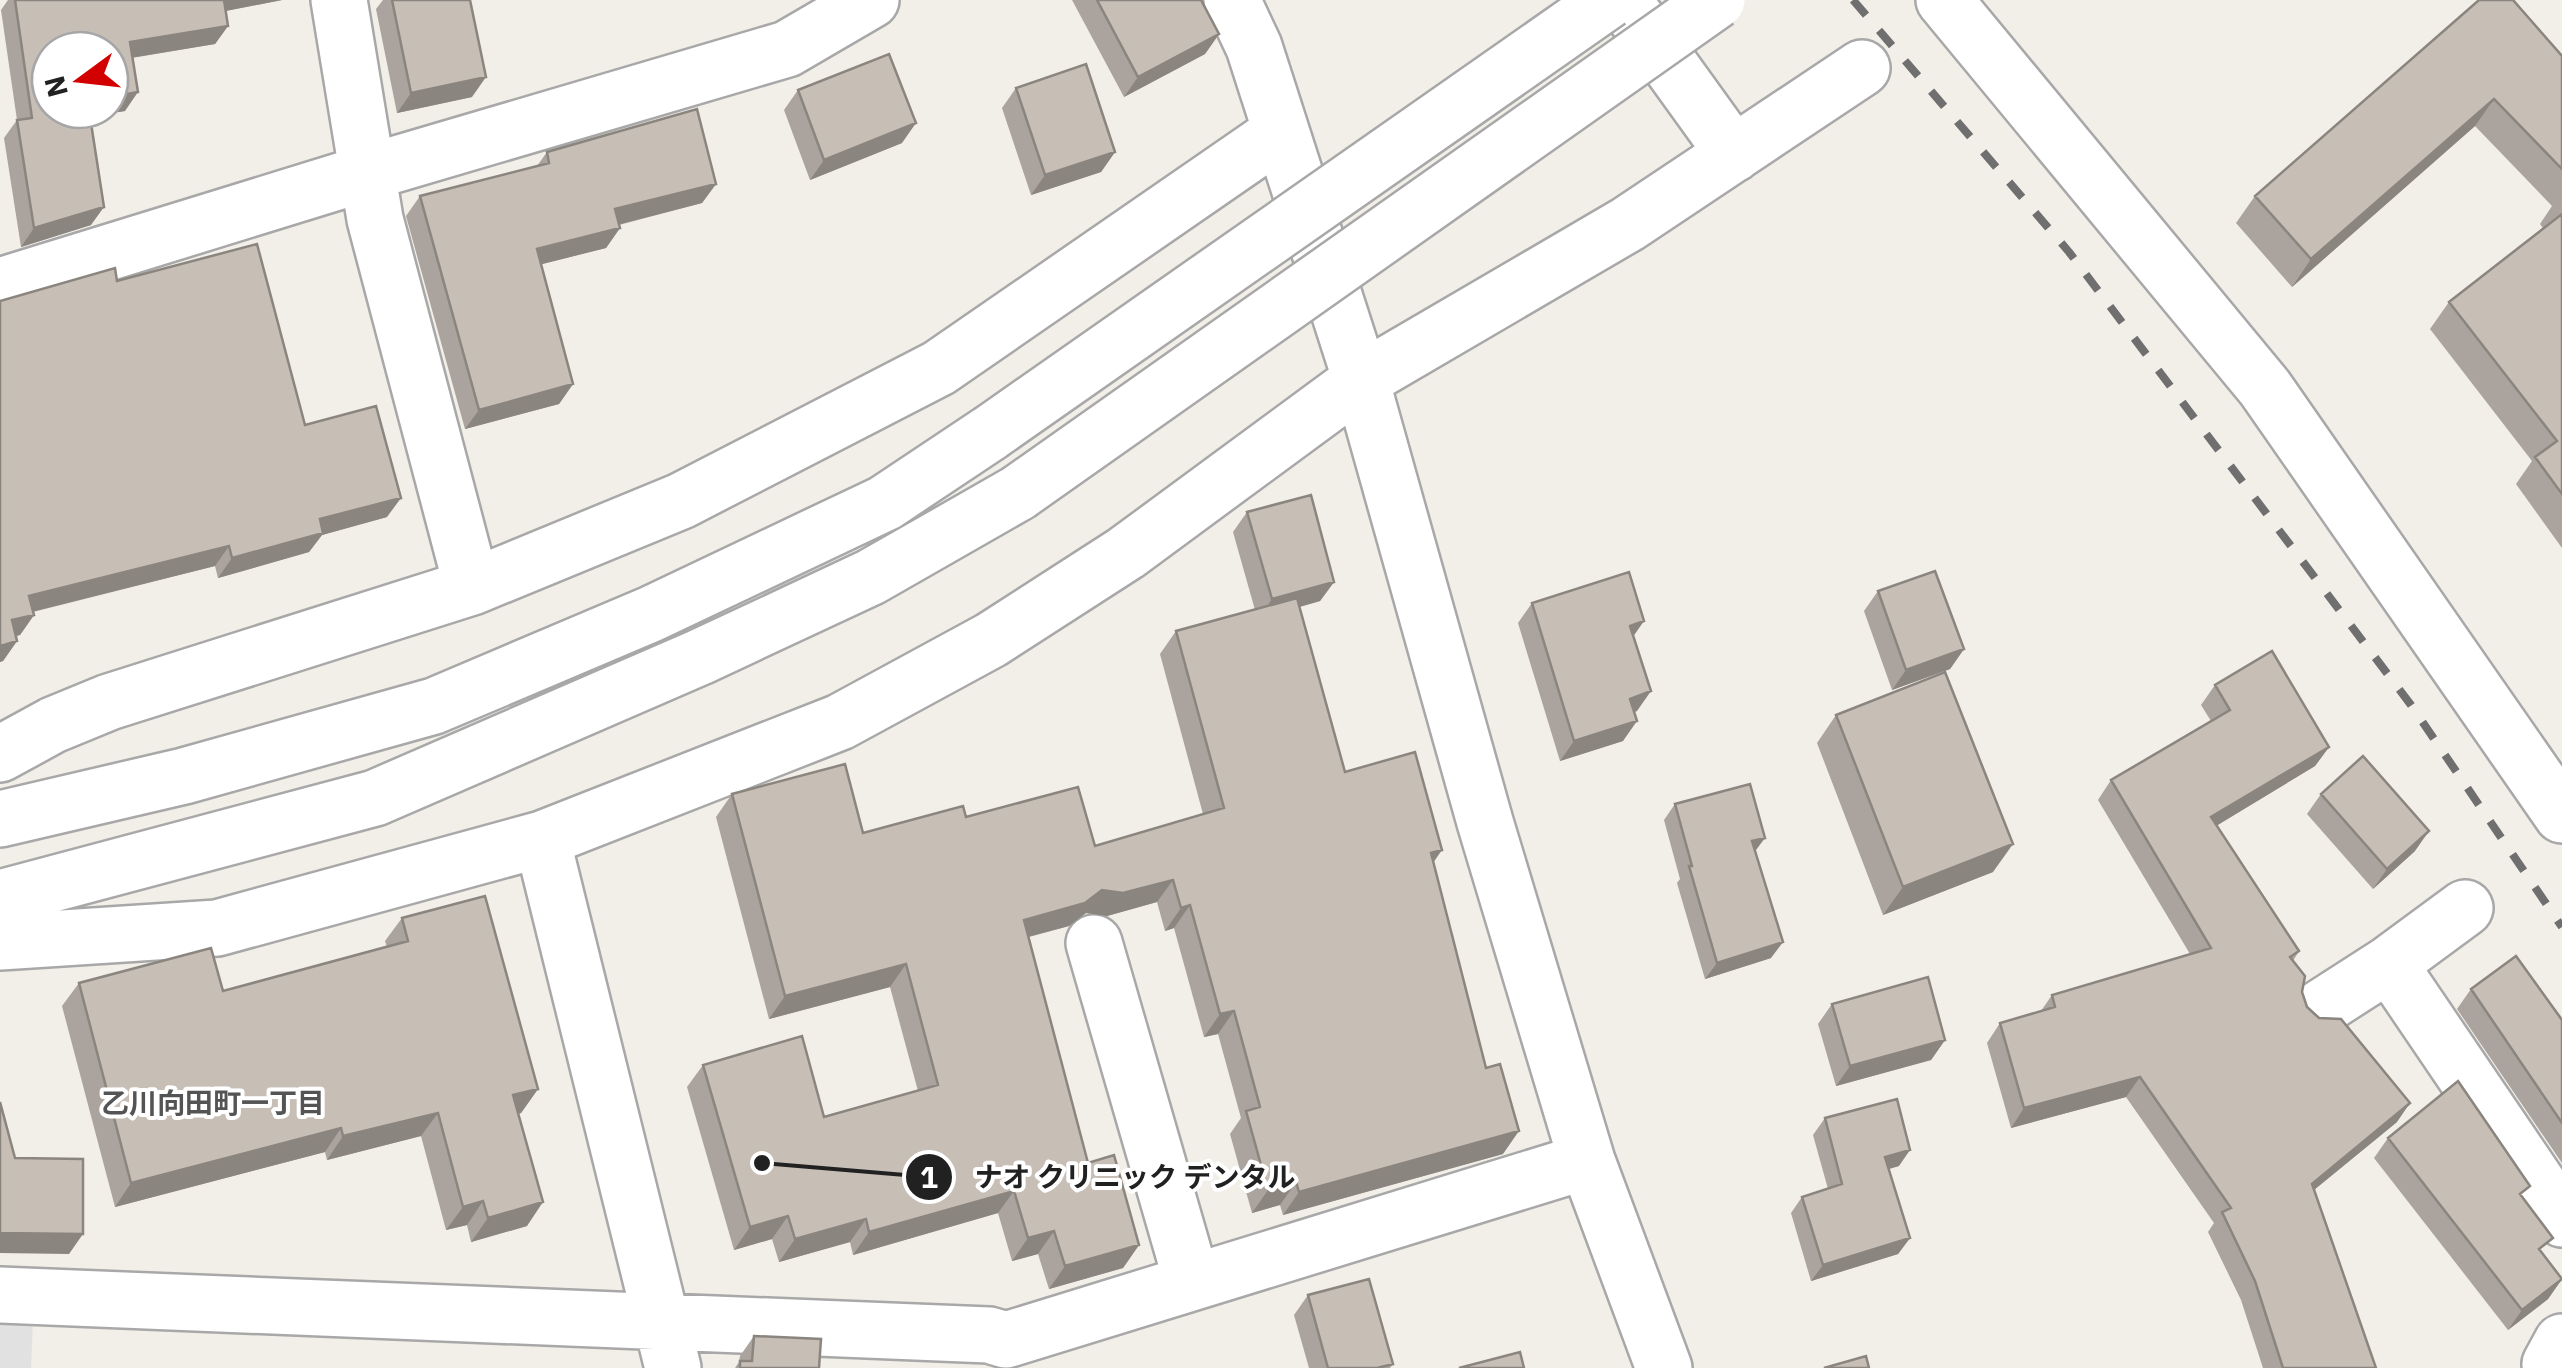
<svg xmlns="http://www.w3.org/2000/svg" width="2562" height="1368" viewBox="0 0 2562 1368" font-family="'IBM Plex Sans','Noto Sans JP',sans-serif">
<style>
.parking{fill:#e1e1e1}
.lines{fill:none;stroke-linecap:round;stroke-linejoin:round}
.minor-casing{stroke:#a8a8a8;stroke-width:60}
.minor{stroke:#fff;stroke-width:55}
.rail{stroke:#6f6f6f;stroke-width:8;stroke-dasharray:20 20;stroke-linecap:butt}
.minor-bridge-casing{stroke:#a8a8a8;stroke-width:60;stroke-linecap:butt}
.minor-bridge{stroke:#fff;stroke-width:55}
.wall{fill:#aba39d}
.shaded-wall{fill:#8b857f}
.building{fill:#c7beb6;stroke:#8b857f;stroke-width:2.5}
.labels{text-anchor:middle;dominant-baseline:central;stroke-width:8;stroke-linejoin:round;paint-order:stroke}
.neighbourhood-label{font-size:28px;font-weight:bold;fill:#545454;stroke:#fff}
.leader{fill:none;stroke:#212121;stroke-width:4}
.callout-dot{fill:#212121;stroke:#fff;stroke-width:4}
.mark-label{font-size:30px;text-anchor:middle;font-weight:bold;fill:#fff}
.callout-label{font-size:28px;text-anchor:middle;font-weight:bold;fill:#212121;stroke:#fff;stroke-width:8;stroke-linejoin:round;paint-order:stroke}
</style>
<rect width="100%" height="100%" fill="#f2eee8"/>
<path class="parking" d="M0 1318 33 1320 31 1368H0Z"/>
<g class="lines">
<defs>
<path id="minor" d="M339 0 375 219 472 587
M1232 0 1254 47 1361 380 1485 822 1587 1161 1664 1368
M1623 0 1734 154
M1944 0 2265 388 2562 815
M0 286 366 173 787 49 871 0
M0 754 53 725 109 702 472 587 681 501 939 368 1281 132
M0 819 184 776 434 706 651 614 885 503 990 433
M542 839 673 1368
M0 898 375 798 700 657 871 577 1018 493
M0 942 217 928 542 839 840 722 991 640 1126 553 1361 380 1628 224 1862 68
M1094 943 1192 1282
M2389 964 2465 908
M2319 1009 2389 964 2562 1219
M0 1295 989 1335 1006 1340 1587 1161
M2551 1368 2550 1364 2562 1342"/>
</defs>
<use href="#minor" class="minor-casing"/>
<use href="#minor" class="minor"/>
<path class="rail" d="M1853 0 2069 252 2411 705 2562 927"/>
<defs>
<path id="minor-bridge" d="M990 433 1609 0
M1018 493 1717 0"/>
</defs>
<use href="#minor-bridge" class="minor-bridge-casing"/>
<use href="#minor-bridge" class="minor-bridge"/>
</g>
<path class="wall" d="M8 0H282L226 11 228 26 215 44 132 58 125 111 90 116 91 225 21 247 4 138 17 120 1 10Z
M383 0H470L472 97 397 113 376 9Z
M1072 0H1201L1219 34 1205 54 1124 97Z
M2562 56V548L2516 484 2532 461 2430 329 2449 302 2543 228 2540 224 2552 206 2475 126 2292 287 2236 223 2255 196Z
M1016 88 1115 152 1101 172 1031 195 1002 108Z
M798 90 902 143 810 180 784 110Z
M547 152 716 184 702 203 619 225 620 228 606 248 541 264 573 384 559 404 465 429 406 216 420 196 537 166Z
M117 281 305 425 387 517 322 535 309 552 218 578 215 566 33 612 34 615 20 635 16 636 17 641 3 661 0 662V301Z
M1247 512 1334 582 1320 601 1299 607 1345 772 1434 863 1503 1154 1283 1215 1280 1205 1252 1213 1230 1134 1241 1118 1218 1034 1204 1037 1174 928 1165 931 1157 902 1107 916 1086 913 1069 926 1029 937 1088 1163 1139 1245 1123 1268 1049 1289 1038 1254 1012 1261 998 1213 853 1255 850 1242 779 1262 772 1239 734 1250 687 1087 703 1065 824 1117 918 1091 890 987 769 1019 716 817 732 794 863 833 966 817 1095 846 1203 814 1160 654 1176 631 1255 610 1233 532Z
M1878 591 1964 649 1950 669 1892 690 1864 611Z
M1532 603 1633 636 1637 711 1634 712 1623 741 1560 761 1518 623Z
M2215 685 2329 747 2315 766 2217 825 2299 951 2293 961 2307 1007 2397 1122 2314 1190 2376 1368H2263L2241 1300 2208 1232 2214 1223 2126 1097 2011 1128 1987 1043 2000 1023 2041 1011 2052 995 2190 954 2098 800 2111 780 2211 721 2201 705Z
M1836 715 1993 872 1883 915 1817 743Z
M2321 794 2415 851 2373 889 2307 814Z
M1675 804 1755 851 1771 958 1705 979 1677 883 1680 879 1664 820Z
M402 918 538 1089 521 1113 518 1114 527 1226 471 1242 467 1225 446 1230 421 1136 327 1160 325 1152 115 1207 62 1006 79 983 223 991 387 947 385 941Z
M2471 989 2562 1020V1163L2457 1009Z
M1832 1004 1945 1040 1931 1060 1836 1086 1818 1024Z
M1825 1118 1899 1166 1889 1169 1910 1238 1898 1254 1811 1281 1791 1213 1802 1197 1828 1189 1813 1135Z
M2388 1138 2522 1197 2542 1253 2562 1279 2548 1299 2508 1330 2374 1158Z
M1308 1295 1393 1364 1390 1368H1309L1294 1315Z
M754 1336 819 1368H735L739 1362 740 1356Z"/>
<path class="shaded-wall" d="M220 0H282L210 14Z
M228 26 215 44 117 60 130 42Z
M1219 34 1205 54 1124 97 1138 77Z
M486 77 472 97 397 113 411 93Z
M138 92 125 111 75 119 81 110H110V97Z
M2494 99 2475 126 2292 287 2311 259Z
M916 123 902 143 810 180 824 160Z
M1115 152 1101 172 1031 195 1045 175Z
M716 184 702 203 601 229 615 209Z
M104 207 91 225 21 247 34 228Z
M620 228 606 248 523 269 537 249Z
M573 384 559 404 465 429 479 410Z
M401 498 387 517 322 535 309 552 218 578 232 558 320 519Z
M229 546 215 566 15 616 29 596Z
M1334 582 1320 601 1258 619 1272 599Z
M34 615 20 635 0 640 12 620Z
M1644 621 1630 641V626Z
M17 641 3 661 0 662V646Z
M1964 649 1950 669 1892 690 1906 670Z
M1651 691 1637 711 1616 719 1630 699Z
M1637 721 1623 741 1560 761 1574 741Z
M2329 747 2315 766 2198 837 2211 817Z
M2429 831 2415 851 2373 889 2387 869Z
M1765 838 1753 854 1752 841Z
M2013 844 1993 872 1883 915 1903 887Z
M1442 850 1426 873 1431 853Z
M1173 880 1157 902 1107 916 1086 913 1069 926 1008 942 1024 920 1102 890Z
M1190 905 1174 928 1165 931 1181 908Z
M1783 942 1771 958 1705 979 1717 963Z
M906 964 890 987 769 1019 785 996Z
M1234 1011 1218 1034 1204 1037 1220 1014Z
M1945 1040 1931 1060 1836 1086 1850 1066Z
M2140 1077 2126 1097 2011 1128 2024 1108Z
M538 1089 521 1113 497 1119 513 1095Z
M2410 1103 2397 1122 2298 1203 2312 1184Z
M438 1113 421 1136 327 1160 343 1136Z
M341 1128 325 1152 115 1207 131 1183Z
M1519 1131 1503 1154 1283 1215 1299 1192Z
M1910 1150 1899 1166 1874 1173 1885 1157Z
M1296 1182 1280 1205 1252 1213 1268 1190Z
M1014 1191 998 1213 853 1255 869 1232Z
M483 1201 467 1225 446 1230 463 1207Z
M543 1202 527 1226 471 1242 488 1218Z
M788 1216 772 1239 734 1250 750 1227Z
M866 1219 850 1242 779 1262 795 1239Z
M1054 1231 1038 1254 1012 1261 1028 1238Z
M0 1233 83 1234 69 1254 0 1253Z
M1910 1238 1898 1254 1811 1281 1823 1265Z
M1139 1245 1123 1268 1049 1289 1065 1266Z
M2562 1279 2548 1299 2508 1330 2522 1310Z"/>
<path class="building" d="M15 0H224L228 26 130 42 138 92 110 97V50H50V110H89L104 207 34 228 17 120 32 118Z
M392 0H470L486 77 411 93Z
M1097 0H1201L1219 34 1138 77Z
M2479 0H2513L2562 56V169L2494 99 2311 259 2255 196Z
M889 54 916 123 824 160 798 90Z
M1086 64 1115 152 1045 175 1016 88Z
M697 109 716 184 615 209 620 228 537 249 573 384 479 410 420 196 549 163 547 152Z
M2562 214V494L2535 457 2557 441 2449 302Z
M257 244 305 425 376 406 401 498 320 519 323 533 232 558 229 546 29 596 34 615 12 620 17 641 0 646V301L115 268 117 281Z
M1311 495 1334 582 1272 599 1247 512Z
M1935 571 1964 649 1906 670 1878 591Z
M1629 572 1644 621 1630 626 1651 691 1630 699 1637 721 1574 741 1532 603Z
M1297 598 1345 772 1415 752 1442 850 1431 853 1486 1068 1500 1064 1519 1131 1299 1192 1296 1182 1268 1190 1246 1111 1260 1107 1234 1011 1220 1014 1190 905 1181 908 1173 880 1123 893 1102 890 1085 903 1024 920 1088 1163 1114 1155 1139 1245 1065 1266 1054 1231 1028 1238 1014 1191 869 1232 866 1219 795 1239 788 1216 750 1227 703 1065 802 1036 824 1117 938 1085 906 964 785 996 732 794 845 764 863 833 963 806 966 817 1078 787 1095 846 1224 808 1176 631Z
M2272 651 2329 747 2211 817 2299 951 2290 957 2305 976 2302 992 2307 1007 2319 1018 2341 1019 2410 1103 2312 1184 2376 1368H2283L2255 1281 2222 1212 2231 1208 2140 1077 2024 1108 2000 1023 2055 1007 2052 995 2211 948 2111 780 2230 710 2215 685Z
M1945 672 2013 844 1903 887 1836 715Z
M2363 756 2429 831 2387 869 2321 794Z
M1750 784 1765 838 1752 841 1783 942 1717 963 1689 866H1692L1675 804Z
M485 896 538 1089 513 1095 543 1202 488 1218 483 1201 463 1207 438 1113 343 1136 341 1128 131 1183 79 983 211 948 223 991 408 941 402 918Z
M2516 956 2562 1020V1123L2471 989Z
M1928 977 1945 1040 1850 1066 1832 1004Z
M2458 1081 2530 1186 2520 1194 2553 1238 2539 1249 2562 1279 2522 1310 2388 1138Z
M1897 1099 1910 1150 1885 1157 1910 1238 1823 1265 1802 1197 1842 1184 1825 1118Z
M0 1102 15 1158 83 1159V1234L0 1233Z
M1369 1279 1393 1364 1377 1368H1328L1308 1295Z
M754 1336 821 1339 819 1368H740V1361H752Z
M1520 1352 1524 1368H1459Z
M1866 1356 1869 1368H1824Z"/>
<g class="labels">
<g class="neighbourhood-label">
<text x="213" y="1102">乙川向田町一丁目</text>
</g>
</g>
<path class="leader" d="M762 1163L929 1177"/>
<g class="callout-dot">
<circle cx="762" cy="1163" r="10"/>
<circle cx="929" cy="1177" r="25"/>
</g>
<g class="mark-label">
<text x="929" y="1188">1</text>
</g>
<g class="callout-label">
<text x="1135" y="1187">ナオ クリニック デンタル</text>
</g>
<g transform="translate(80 80) rotate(255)"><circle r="48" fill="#ffffff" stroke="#a6a6a6" stroke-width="2.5"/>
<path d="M0-8L18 38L0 25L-18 38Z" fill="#d20000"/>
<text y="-15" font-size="28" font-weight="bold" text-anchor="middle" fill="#212121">N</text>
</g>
</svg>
